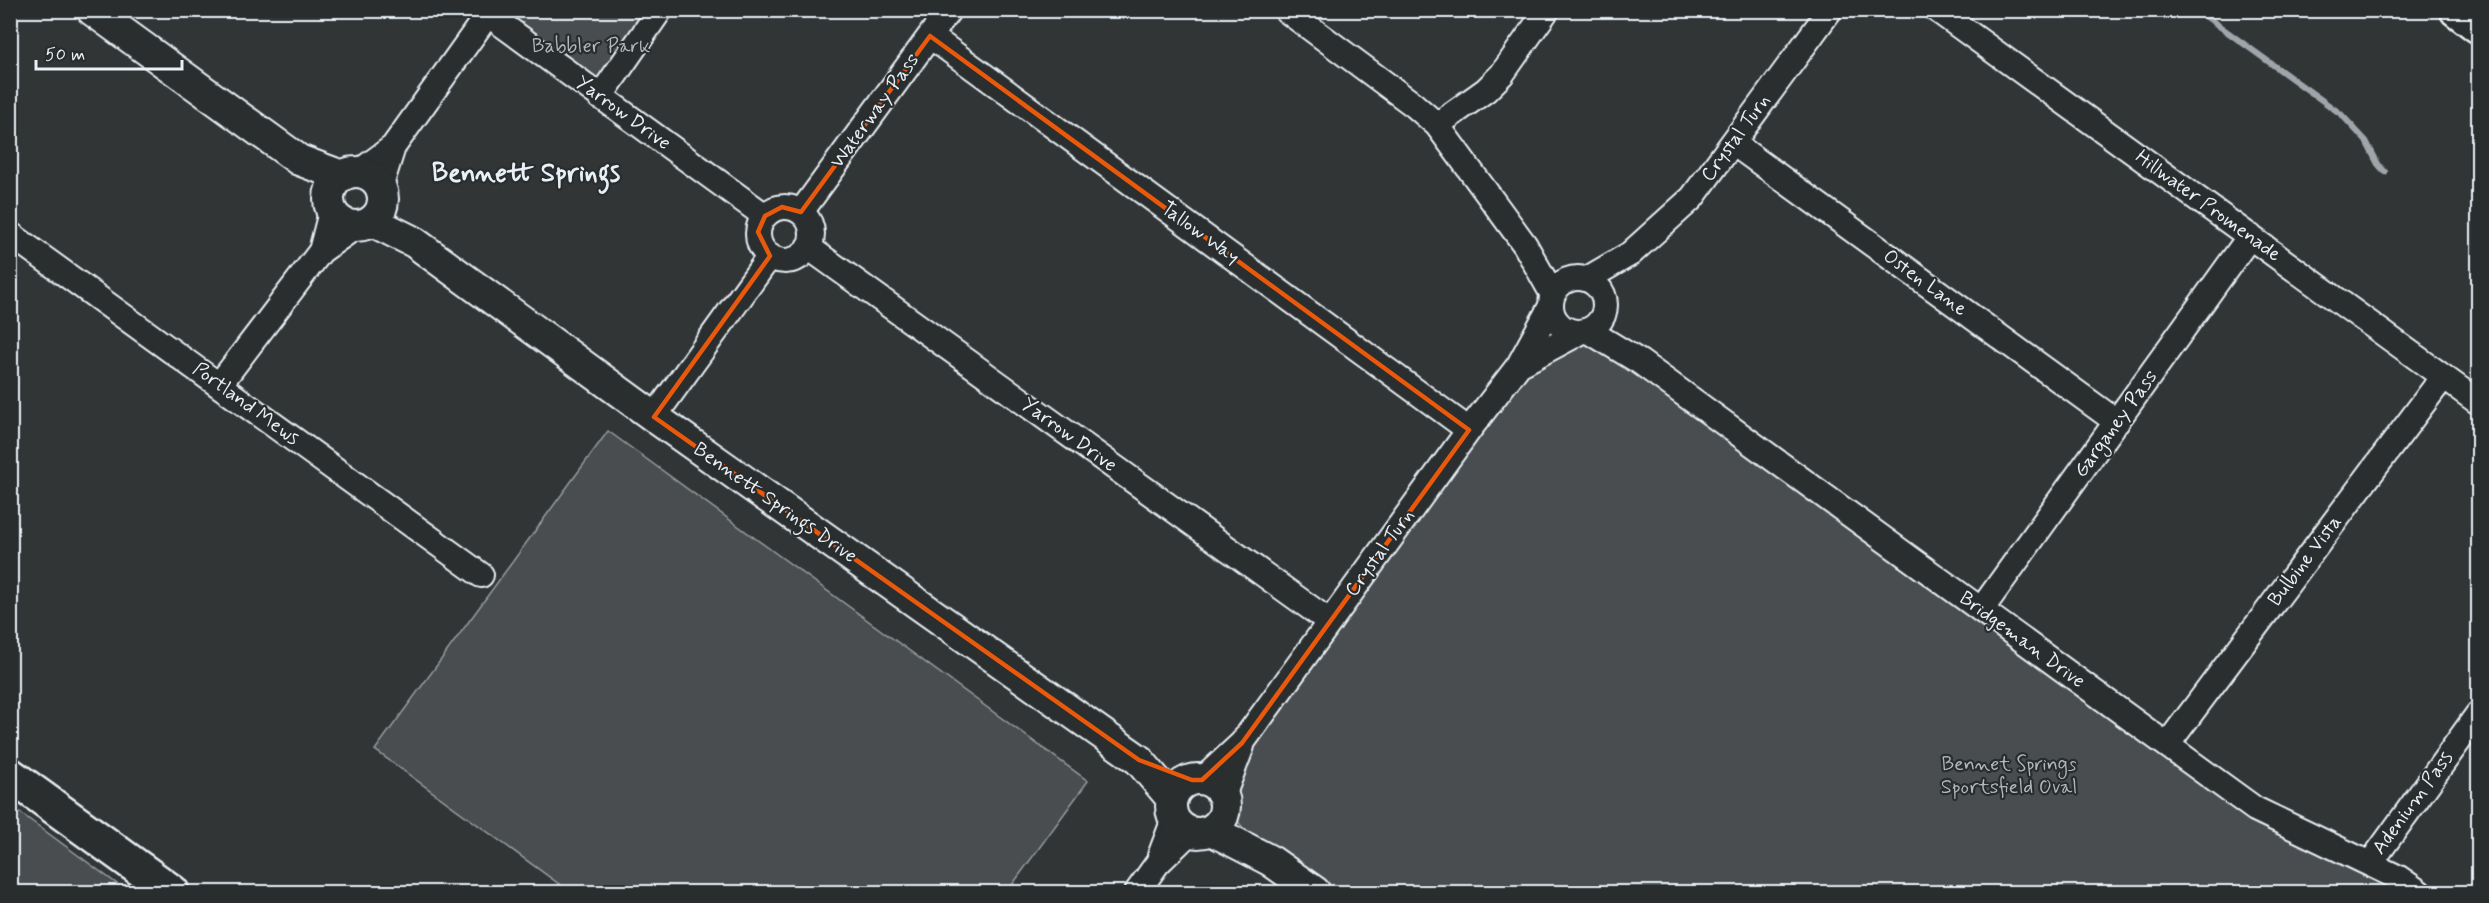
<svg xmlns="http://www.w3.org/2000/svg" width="2489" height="903" viewBox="0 0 2489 903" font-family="Mynerve,sans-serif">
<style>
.green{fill:#494d4f;stroke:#989fa4;stroke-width:1.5}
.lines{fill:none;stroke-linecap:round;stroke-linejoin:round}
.stream{stroke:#9fa5aa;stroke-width:6}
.minor-casing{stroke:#e8f1f8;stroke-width:28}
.tertiary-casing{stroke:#e8f1f8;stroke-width:34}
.secondary-casing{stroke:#e8f1f8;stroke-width:38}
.motorway-casing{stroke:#e8f1f8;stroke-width:38}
.minor{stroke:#2a2d2e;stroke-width:24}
.tertiary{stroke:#2a2d2e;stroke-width:30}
.secondary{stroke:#2a2d2e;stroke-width:33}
.motorway{stroke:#2a2d2e;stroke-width:33}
.marked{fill:none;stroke:#e8590c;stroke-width:4.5;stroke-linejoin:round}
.labels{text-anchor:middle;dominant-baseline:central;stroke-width:4.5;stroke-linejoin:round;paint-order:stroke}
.park-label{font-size:20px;fill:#b0b8bd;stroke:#2a2d2e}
.street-label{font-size:20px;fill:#e8f1f8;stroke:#2a2d2e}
.district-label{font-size:26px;font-weight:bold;fill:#e8f1f8;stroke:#2a2d2e}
</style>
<rect width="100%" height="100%" fill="#323536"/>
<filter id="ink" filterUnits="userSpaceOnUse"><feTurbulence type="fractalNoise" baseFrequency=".0167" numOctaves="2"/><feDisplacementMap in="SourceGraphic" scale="12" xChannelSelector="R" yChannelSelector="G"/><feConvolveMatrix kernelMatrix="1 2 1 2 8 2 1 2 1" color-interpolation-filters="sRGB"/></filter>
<g filter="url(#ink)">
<path class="green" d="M482 11H660L600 97Z
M1579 333 2167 745 2419 892H1315L1271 861 1225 806 1242 743 1519 365Z
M608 431 1088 781 1007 892H570L375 750Z
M11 806 128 892H11Z"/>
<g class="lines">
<path class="stream" d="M2197 10 2341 114 2366 141 2378 164 2385 172"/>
<defs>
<path id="minor" d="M482 10 765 216
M1286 10 1414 105 1437 125 1525 245 1553 295
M1937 10 2478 402
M930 36 1469 430
M600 97 660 10
M1437 125 1486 90 1502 74 1547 10
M1733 143 2117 422
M359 172 393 147
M380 188 393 147 488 14
M758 234a27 27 0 1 1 54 0a27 27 0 1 1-54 0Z
M801 212 949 10
M10 234 481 575
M808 247 1330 622
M321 251 331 212
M1551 305a27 27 0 1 1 54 0a27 27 0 1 1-54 0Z
M1587 279 1630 254 1692 198 1830 10
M1589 331 1640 362 2255 809 2399 878 2419 892
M1519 365 1579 333
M219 385 321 251 355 227
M654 417 770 256
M1981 610 2250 236
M2167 745 2443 377
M1202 780 1242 743 1469 430 1519 365 1551 306
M1223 796 1242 746
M1160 856 1174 819
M2370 864 2478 714
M1137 892 1157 864 1190 832"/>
<path id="tertiary" d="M92 10 299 160 342 176
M329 199a27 27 0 1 1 54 0a27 27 0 1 1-54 0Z
M372 221 414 242 654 417 1139 760 1172 799
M1171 806a27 27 0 1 1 54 0a27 27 0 1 1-54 0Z
M1211 830 1271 861 1315 892"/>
<path id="secondary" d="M10 775 172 892"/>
<path id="motorway" d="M2457 10 2478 26"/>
</defs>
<use href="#minor" class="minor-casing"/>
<use href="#tertiary" class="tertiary-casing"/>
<use href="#secondary" class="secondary-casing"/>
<use href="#motorway" class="motorway-casing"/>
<use href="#minor" class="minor"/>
<use href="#tertiary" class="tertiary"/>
<use href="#secondary" class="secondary"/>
<use href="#motorway" class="motorway"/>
</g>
</g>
<path class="marked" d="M930 36 1469 430 1242 743 1202 780H1192L1139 760 654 417 770 256 758 232 765 216 782 207 801 212Z"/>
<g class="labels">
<g class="park-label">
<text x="591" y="46">Babbler Park</text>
<text x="2009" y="764">Bennet Springs<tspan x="2009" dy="23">Sportsfield Oval</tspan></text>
</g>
<g class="street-label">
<text transform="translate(875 111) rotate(-54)">Waterway Pass</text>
<text transform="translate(623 113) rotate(36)">Yarrow Drive</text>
<text transform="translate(1736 138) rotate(-54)">Crystal Turn</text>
<text transform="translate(2208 206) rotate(36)">Hillwater Promenade</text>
<text transform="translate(1200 233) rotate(36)">Tallow Way</text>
<text transform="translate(1925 283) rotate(36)">Osten Lane</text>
<text transform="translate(246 404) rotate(36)">Portland Mews</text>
<text transform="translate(2116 424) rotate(-54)">Garganey Pass</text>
<text transform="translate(1069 435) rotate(36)">Yarrow Drive</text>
<text transform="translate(775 503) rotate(35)">Bennett Springs Drive</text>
<text transform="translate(1380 553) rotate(-54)">Crystal Turn</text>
<text transform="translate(2305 561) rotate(-53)">Bulbine Vista</text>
<text transform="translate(2022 640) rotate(36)">Bridgeman Drive</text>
<text transform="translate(2413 803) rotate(-54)">Adenium Pass</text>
</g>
<g class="district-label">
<text x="526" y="174">Bennett Springs</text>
</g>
</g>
<rect width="2489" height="903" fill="none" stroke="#2a2d2e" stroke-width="36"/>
<rect x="18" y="18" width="2453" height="867" fill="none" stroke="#e8f1f8" stroke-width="2" filter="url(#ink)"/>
<path d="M36 60v9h146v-9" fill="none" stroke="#e8f1f8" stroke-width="3"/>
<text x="45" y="60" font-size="18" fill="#e8f1f8" stroke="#2a2d2e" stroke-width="4.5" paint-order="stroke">50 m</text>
</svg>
